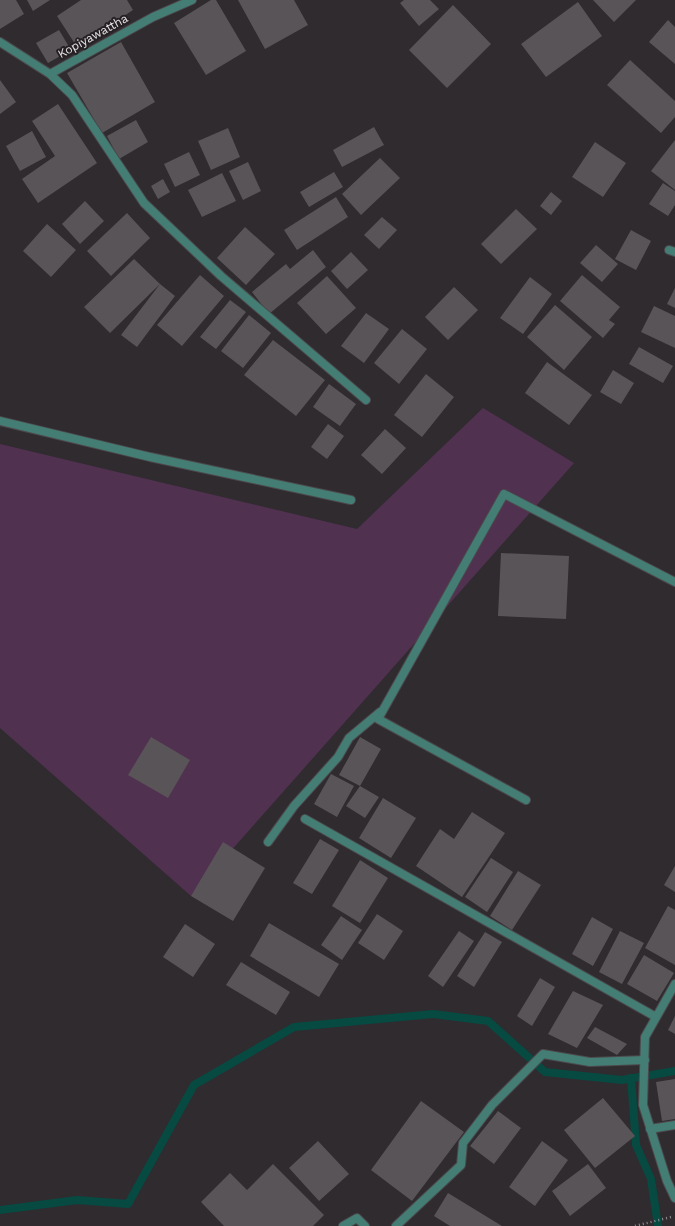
<svg xmlns="http://www.w3.org/2000/svg" width="675" height="1226" viewBox="0 0 675 1226" font-family="'Work Sans',sans-serif">
<style>
.grass{fill:#513150}
.lines{fill:none;stroke-linecap:round;stroke-linejoin:round}
.stream{stroke:#074a42;stroke-width:8}
.building{fill:#595458}
.street-casing{stroke:#4c484c;stroke-width:10}
.path{stroke:#928f92;stroke-width:2.5;stroke-dasharray:1 3;stroke-linecap:butt}
.street{stroke:#437d74;stroke-width:8}
.labels{text-anchor:middle;dominant-baseline:central;stroke-width:4;stroke-linejoin:round;paint-order:stroke}
.street-label{font-size:12px;fill:#e5e2e4;stroke:#252125}
</style>
<rect width="100%" height="100%" fill="#2f2b2f"/>
<path class="grass" d="M483 408 574 463 191 896 0 728V444L357 529Z"/>
<g class="lines">
<path class="stream" d="M631 1078 636 1145 651 1179 658 1226
M0 1210 77 1200 128 1204 194 1085 294 1027 433 1014 488 1021 545 1072 622 1080 675 1071"/>
</g>
<path class="building" d="M0 0H16L24 14 0 29Z
M27 0H50L33 11Z
M81 0H127L133 10 77 47 57 16Z
M211 0H216L246 51 206 75 174 23Z
M238 0H294L308 25 265 49Z
M404 0H430L439 9 419 26 400 3Z
M593 0H636L614 22Z
M578 2 602 36 546 77 521 44Z
M453 5 491 44 447 88 409 50Z
M668 20 675 27V64L649 42Z
M59 30 71 50 48 63 36 43Z
M121 42 155 102 102 133 67 73Z
M630 60 675 101V117L661 133 607 85Z
M0 80 16 102 0 114Z
M58 104 97 163 38 203 22 179 55 156 32 121Z
M136 120 148 142 119 159 107 136Z
M374 127 384 145 342 167 333 150Z
M228 128 240 157 211 170 198 141Z
M32 131 46 157 20 171 6 146Z
M675 140V190L651 171Z
M595 142 626 163 603 197 572 177Z
M189 152 200 175 175 187 164 164Z
M380 158 400 178 361 215 342 194Z
M248 162 261 191 243 200 229 171Z
M334 172 343 187 309 207 300 192Z
M222 173 236 201 202 217 188 190Z
M163 179 170 192 158 199 151 186Z
M663 183 675 191V205L668 216 649 204Z
M551 192 562 201 551 215 540 206Z
M336 197 348 217 297 250 284 230Z
M85 201 104 221 80 244 62 224Z
M516 209 537 229 501 264 481 244Z
M127 213 150 238 111 276 87 251Z
M382 217 397 230 379 249 364 235Z
M47 224 76 250 51 277 23 251Z
M245 227 275 254 246 285 217 258Z
M631 230 651 241 636 270 615 259Z
M596 245 618 264 602 282 580 263Z
M313 250 326 267 269 314 252 292 286 264 290 269Z
M351 252 368 270 347 289 331 271Z
M134 259 160 284 175 296 137 347 121 335 160 284 110 333 84 307Z
M200 275 224 296 182 346 157 325Z
M582 275 620 307 609 320 615 324 603 338 560 301Z
M327 276 356 308 326 334 297 303Z
M530 277 552 294 523 334 500 318Z
M454 287 478 310 448 340 425 317Z
M675 288V308L667 304Z
M230 300 246 312 216 349 200 337Z
M555 305 592 337 564 370 527 337Z
M654 306 675 316V348L641 332Z
M366 313 389 329 364 363 341 346Z
M249 315 271 333 243 368 221 351Z
M402 329 427 349 399 384 374 363Z
M273 340 325 380 296 416 244 375Z
M639 347 673 366 663 383 629 364Z
M547 362 592 395 569 425 525 393Z
M613 370 634 383 621 404 600 392Z
M426 374 454 397 422 437 394 415Z
M329 384 356 404 340 426 313 407Z
M328 424 344 436 327 459 311 447Z
M385 429 406 448 382 474 361 455Z
M501 553 569 556 566 619 498 616Z
M151 737 190 760 168 798 128 775Z
M360 737 381 749 360 786 379 797 365 818 346 806 360 786 339 775Z
M331 774 354 786 337 817 314 804Z
M383 798 416 818 391 858 359 838Z
M472 812 505 833 462 897 416 866 440 829 454 839Z
M320 839 339 850 312 894 293 883Z
M223 842 265 868 233 921 191 896Z
M491 858 513 872 487 912 465 897Z
M360 860 388 878 360 923 332 906Z
M675 866V892L664 885Z
M518 871 541 885 512 930 490 916Z
M668 906 675 910V965L645 948Z
M377 914 403 931 384 960 358 943Z
M341 916 362 930 342 960 321 945Z
M592 917 613 929 593 966 572 954Z
M269 923 339 964 319 997 250 956Z
M185 924 215 944 193 977 163 957Z
M459 931 474 941 443 987 428 976Z
M620 931 644 943 622 984 599 972Z
M485 932 502 942 474 987 457 976Z
M644 955 674 973 657 1001 627 984Z
M241 962 290 992 276 1015 226 985Z
M540 978 555 987 532 1026 517 1016Z
M573 991 603 1005 577 1048 548 1034Z
M675 1016V1034L668 1030Z
M595 1027 627 1044 617 1055 587 1038Z
M675 1079V1119L662 1121 656 1082Z
M603 1098 635 1136 595 1168 564 1130Z
M421 1101 464 1132 412 1201 371 1170Z
M498 1111 521 1128 494 1164 470 1146Z
M318 1141 349 1174 319 1201 289 1168Z
M542 1141 568 1160 535 1206 509 1187Z
M273 1164 324 1215 313 1226H224L201 1202 230 1173 247 1190Z
M588 1164 606 1188 570 1216 552 1191Z
M448 1193 502 1226H450L434 1216Z"/>
<g class="lines">
<defs>
<path id="street" d="M0 42 50 74 72 95 144 203 221 276 366 400
M50 74 153 17 192 0
M669 250 675 252
M0 421 150 457 351 500
M526 800 378 719 504 494 675 582
M305 819 656 1017
M268 842 294 806 338 757 349 738 380 712
M675 984 645 1037 643 1105 667 1181 675 1198
M650 1129 675 1125
M343 1226 357 1218 365 1226
M396 1226 461 1165 463 1143 492 1105 543 1054 590 1062 645 1060"/>
</defs>
<use href="#street" class="street-casing"/>
<path class="path" d="M635 1226 671 1217"/>
<use href="#street" class="street"/>
</g>
<g class="labels">
<g class="street-label">
<text transform="translate(93 36) rotate(-29)">Kopiyawattha</text>
</g>
</g>
</svg>
